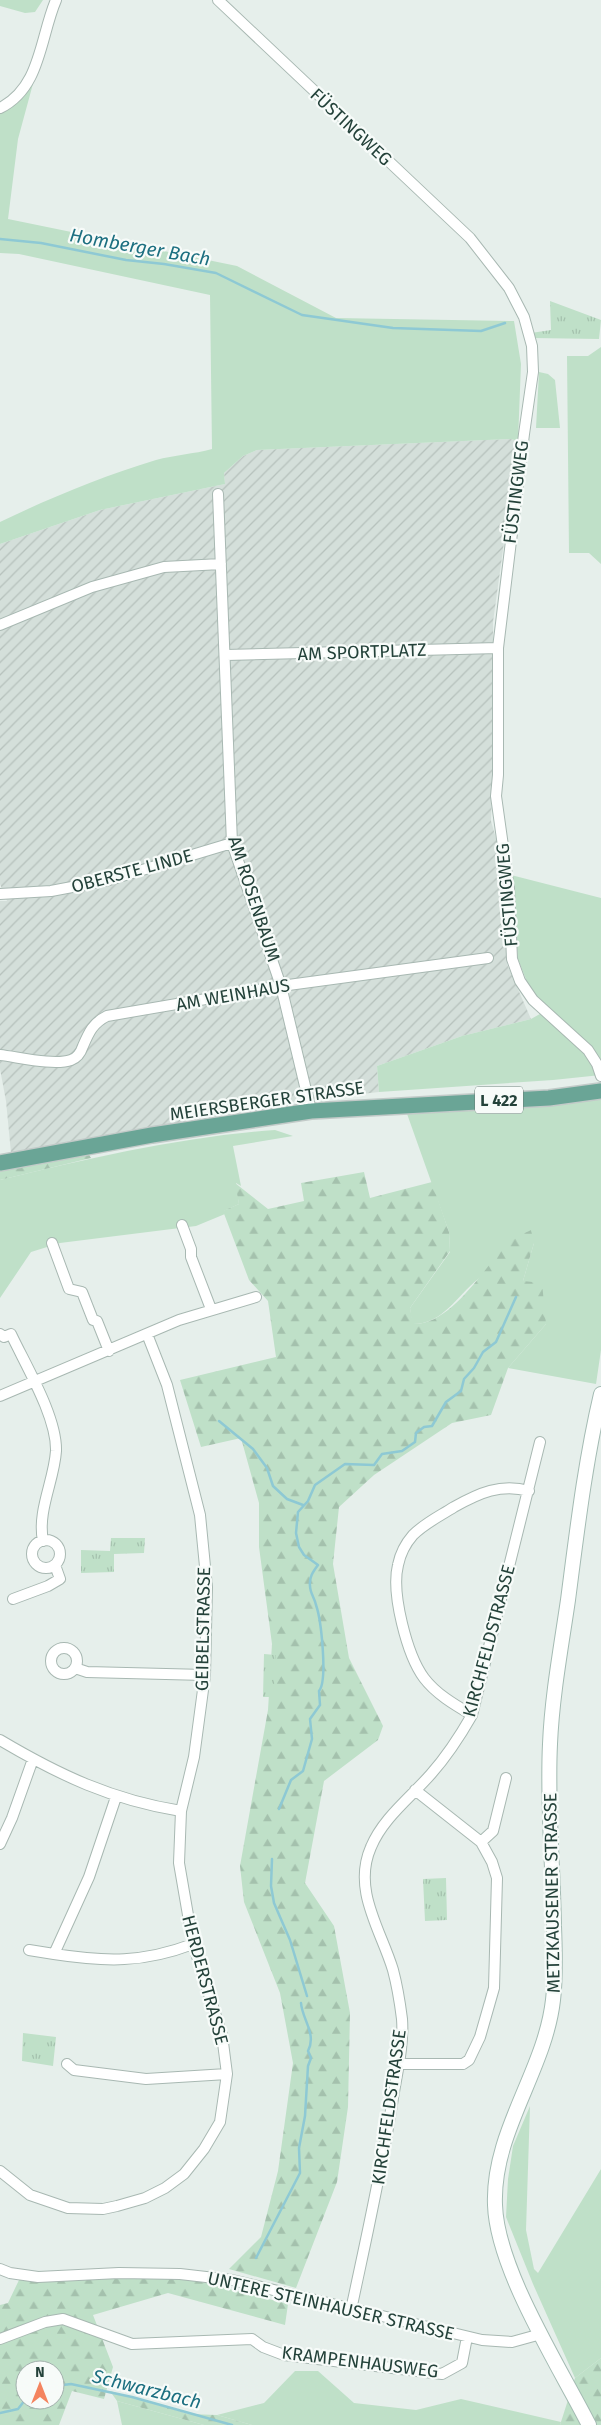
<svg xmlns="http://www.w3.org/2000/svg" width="601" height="2425" viewBox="0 0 601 2425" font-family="'Fira Sans',sans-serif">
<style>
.industrial{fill:url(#industrial-furrows)}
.grass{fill:#bfe0c8}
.forest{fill:url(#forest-firs);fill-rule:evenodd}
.park{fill:url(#park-tufts)}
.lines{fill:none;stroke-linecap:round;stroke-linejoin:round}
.stream{stroke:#8ec9d4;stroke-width:2.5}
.minor-casing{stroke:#a8b8b2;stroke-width:12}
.secondary-casing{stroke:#a4bbb3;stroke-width:16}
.primary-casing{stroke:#c2cac8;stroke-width:18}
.minor{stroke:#fff;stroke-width:10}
.secondary{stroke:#fff;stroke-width:14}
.primary{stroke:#6aa596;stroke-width:15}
.labels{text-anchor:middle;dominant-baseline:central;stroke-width:4.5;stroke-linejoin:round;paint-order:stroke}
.shield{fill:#f7fbf9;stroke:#637a73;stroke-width:1}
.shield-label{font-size:16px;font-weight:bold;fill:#24423a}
.street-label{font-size:18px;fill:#24423a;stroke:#f7fbf9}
.water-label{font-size:19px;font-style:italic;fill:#1c6f80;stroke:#f7fbf9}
</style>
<defs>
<pattern id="industrial-furrows" width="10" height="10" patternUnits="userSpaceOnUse" patternTransform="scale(1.25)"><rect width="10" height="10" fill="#d4dfda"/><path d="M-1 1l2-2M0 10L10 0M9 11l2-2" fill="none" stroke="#b6c1bc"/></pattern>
<pattern id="forest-firs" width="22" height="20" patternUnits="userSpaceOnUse" patternTransform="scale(1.25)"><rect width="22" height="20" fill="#bfe0c8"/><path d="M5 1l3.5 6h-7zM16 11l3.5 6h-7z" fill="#a4c1ad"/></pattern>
<pattern id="park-tufts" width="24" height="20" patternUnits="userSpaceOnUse" patternTransform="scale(1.25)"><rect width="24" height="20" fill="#bfe0c8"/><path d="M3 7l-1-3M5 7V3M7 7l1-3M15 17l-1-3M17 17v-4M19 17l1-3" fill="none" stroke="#a4c1ad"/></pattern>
</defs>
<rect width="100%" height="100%" fill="#e6efeb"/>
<path class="industrial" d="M511 439 518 441 493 622 494 734 491 821 504 866 507 904V964L531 1019 462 1036 377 1066 379 1092 290 1102 11 1153 6 1101 0 1069V901H7L0 884V544L100 510 225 484 224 473 243 456 257 450Z"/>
<path class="grass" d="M0 0H43L35 12 25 13 0 6Z
M34 80 18 139 8 219 237 266 336 318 514 321 521 364 518 441 511 439 257 450 243 456 224 473 225 484 100 510 0 544V522C50 498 103 476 156 460 174 455 194 454 212 449L210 295 19 254 0 253V111L23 94Z
M601 347V564L589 553H569L567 356H588Z
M539 372 548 374 555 380 560 428H536Z
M511 875 601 898V1075L553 1080 379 1092 377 1066 462 1036 531 1019 547 1010 529 987 518 959Z
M601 1098V1350L596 1384 508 1368 546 1324 523 1281 534 1243C516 1255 495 1266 478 1279 457 1296 442 1325 412 1324L410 1308 450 1252 449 1232 406 1111Z
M275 1130 293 1136 233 1146 241 1186 236 1183 239 1204 224 1211 225 1214 196 1226 60 1243 31 1252 0 1298V1180C91 1158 181 1137 275 1130Z
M530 2106 526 2230 534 2269 538 2273 601 2169V2358L575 2378 533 2284 506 2217 508 2179 513 2146Z
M295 2371H318L354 2403 416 2410 461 2399 561 2422 560 2425H252L217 2415 264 2403Z
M117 2401 204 2425H122Z"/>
<path class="forest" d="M88 1153 91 1158 0 1180V1171Z
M364 1172 370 1198 432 1182 449 1232 450 1251 410 1308 413 1324C451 1325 483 1269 507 1244 513 1238 523 1234 531 1230L534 1243 523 1281 542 1283 546 1324 508 1368 491 1415 452 1423 374 1475 339 1507 333 1564 349 1658 383 1726 378 1740 324 1781 305 1883 334 1926 350 2013 348 2107 337 2182 296 2288 229 2269 261 2237 278 2171 293 2063 280 1993 244 1902 240 1866 268 1710 272 1644 259 1547V1503L241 1438 201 1447 180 1380 276 1357 268 1301 249 1280 223 1211 239 1204 235 1183 268 1209 304 1201 301 1183Z
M105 2277 186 2278 288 2304 285 2325 168 2293 93 2315 113 2367 104 2399 72 2391 59 2425H0V2305L8 2303 19 2280ZM25 2370H55V2400H25Z
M601 2358V2425H560L575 2378Z
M110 2391 189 2414 217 2415 252 2425H204L117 2401Z"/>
<path class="park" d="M550 301 601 320 599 339 532 338 531 333 551 330Z
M111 1538H145L144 1553 114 1554V1572L81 1573V1550L110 1551Z
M264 1654 276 1655 274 1697H263Z
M446 1878 447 1920 425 1921 423 1879Z
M23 2033 56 2037 53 2066 22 2061Z"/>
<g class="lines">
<path class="stream" d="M0 239 41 243 126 260 164 264 216 273 302 315 393 328 481 331 505 323
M219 1421 253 1449 267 1468 273 1486 287 1499 303 1505
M279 1809 291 1780 303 1771 312 1739 310 1719 320 1705 319 1691C328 1680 321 1619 316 1605 315 1599 310 1593 310 1586 309 1577 313 1572 318 1565L304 1555 299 1547 296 1533 298 1512 308 1501 315 1485 345 1464 374 1465 382 1454 402 1451 415 1442 416 1433 424 1427 432 1426 446 1402 461 1391 464 1379 474 1368 483 1352 496 1342 516 1297
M272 1859 271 1886 274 1903 290 1940 307 1996
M256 2258 300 2173 299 2148 305 2116 308 2066 311 2058 308 2051C317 2034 302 2019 301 2003
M55 2386 71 2384 132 2397 232 2425
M0 2413 18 2409 25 2400"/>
<defs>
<path id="minor" d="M218 0 470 238 509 288 524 317 532 346 533 372 524 434 498 648V775L496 796 509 889 512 959 520 981 533 1000 588 1050 597 1064 601 1076
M0 108C41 88 40 37 56 0
M218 494 232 843 281 986 311 1111
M0 625 92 587 164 567 221 564
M226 655 498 648
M0 894 51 891 109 880 232 843
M0 1055C18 1057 54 1066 71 1060 77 1058 81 1052 83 1046 89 1032 93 1023 107 1016L281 986 488 958
M182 1225 191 1249V1257L211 1309
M52 1243 69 1289 82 1292 93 1320 97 1321 109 1351
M0 1334 4 1337 11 1334C26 1366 57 1417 56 1451 54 1481 37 1511 43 1541
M0 1396 179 1320 256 1297
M32 1554a14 14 0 1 1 28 0a14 14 0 1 1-28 0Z
M13 1599 48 1586 60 1579 55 1565
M51 1661a13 13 0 1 1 26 0a13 13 0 1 1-26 0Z
M75 1668 87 1672 205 1675
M472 1715C455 1705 436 1694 424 1678 407 1655 391 1593 398 1565 400 1555 406 1543 413 1535 425 1523 440 1516 454 1507 479 1493 501 1483 529 1491
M0 1740C59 1775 112 1800 181 1811
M116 1797 89 1877 54 1954C106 1962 143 1963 193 1944
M481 1842 493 1831 506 1778
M0 1844 12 1818 33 1759
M29 1950 54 1954
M67 2064 74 2070 146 2079 227 2074
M398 2064H463L469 2060 480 2037 494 1988 497 1878 492 1862 481 1842 415 1790
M0 2171 30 2195 68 2208 103 2209 117 2206 145 2198 165 2188 184 2174 204 2149 220 2122 227 2074 222 2035 193 1944 179 1863 181 1811 194 1757 205 1675 207 1587 200 1515 167 1385 147 1334
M0 2269 10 2273 38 2277 119 2273 180 2274 232 2280 482 2340 512 2342 541 2334
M351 2310C366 2239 382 2169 393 2098 397 2073 404 2044 402 2019 400 2003 397 1985 393 1970 381 1930 352 1890 371 1847 383 1818 410 1798 431 1774 447 1756 460 1736 472 1715L540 1442
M0 2339 45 2322 63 2319 132 2344 252 2339 263 2347 284 2355 442 2374 462 2363 467 2337"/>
<path id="secondary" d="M589 2425C559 2366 497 2269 495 2205 492 2132 545 2071 553 2000 556 1976 555 1951 554 1926 553 1865 547 1804 550 1744 552 1696 561 1648 568 1600 577 1531 585 1462 601 1394"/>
<path id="primary" d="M0 1163 152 1135 311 1111 549 1098 601 1091"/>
</defs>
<use href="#minor" class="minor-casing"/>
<use href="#secondary" class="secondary-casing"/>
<use href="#primary" class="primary-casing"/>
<use href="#minor" class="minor"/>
<use href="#secondary" class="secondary"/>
<use href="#primary" class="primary"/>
</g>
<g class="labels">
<rect class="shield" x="475" y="1086.5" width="48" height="27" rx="4"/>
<g class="shield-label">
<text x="499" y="1100">L 422</text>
</g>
<g class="street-label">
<text transform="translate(351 127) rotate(43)">FÜSTINGWEG</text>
<text transform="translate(516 492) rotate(-83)">FÜSTINGWEG</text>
<text transform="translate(362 652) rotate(-2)">AM SPORTPLATZ</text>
<text transform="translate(132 871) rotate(-15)">OBERSTE LINDE</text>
<text transform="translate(507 895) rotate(-95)">FÜSTINGWEG</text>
<text transform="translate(254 899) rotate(72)">AM ROSENBAUM</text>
<text transform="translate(233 995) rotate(-10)">AM WEINHAUS</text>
<text transform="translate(267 1101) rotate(-8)">MEIERSBERGER STRASSE</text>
<text transform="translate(203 1629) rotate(-89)">GEIBELSTRASSE</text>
<text transform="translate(489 1641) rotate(-75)">KIRCHFELDSTRASSE</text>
<text transform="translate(552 1893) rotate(-91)">METZKAUSENER STRASSE</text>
<text transform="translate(205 1980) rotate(75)">HERDERSTRASSE</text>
<text transform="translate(389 2107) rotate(-82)">KIRCHFELDSTRASSE</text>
<text transform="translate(331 2306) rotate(13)">UNTERE STEINHAUSER STRASSE</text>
<text transform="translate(360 2362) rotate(7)">KRAMPENHAUSWEG</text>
</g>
<g class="water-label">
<text transform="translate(140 247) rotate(10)">Homberger Bach</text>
<text transform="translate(147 2389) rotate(14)">Schwarzbach</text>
</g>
</g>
<g transform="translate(40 2385)"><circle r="24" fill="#f7fbf9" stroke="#a3b1ad"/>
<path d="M0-4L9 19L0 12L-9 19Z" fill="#f4845f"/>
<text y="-8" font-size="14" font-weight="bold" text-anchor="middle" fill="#24423a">N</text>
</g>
</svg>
